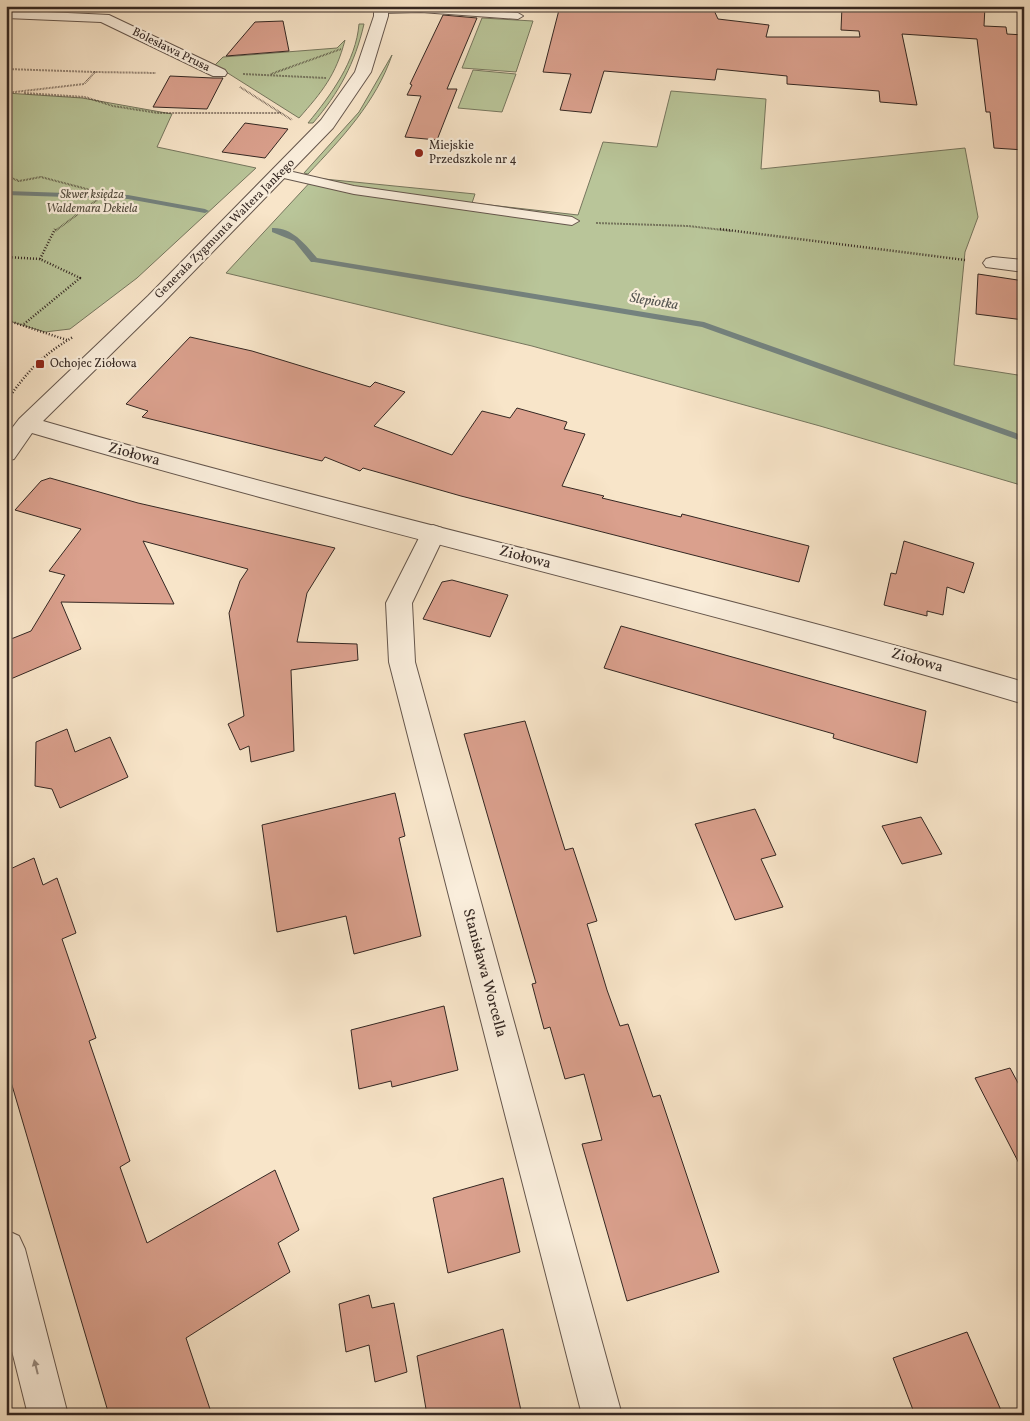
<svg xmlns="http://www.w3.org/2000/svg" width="1030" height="1421" viewBox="0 0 1030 1421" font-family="Vollkorn,serif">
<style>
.green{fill:#b9c599;stroke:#76765e}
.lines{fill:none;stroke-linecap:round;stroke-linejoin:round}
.stream{fill:#74827e;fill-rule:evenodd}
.building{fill:#daa08d;stroke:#342722}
.service-casing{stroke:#65564c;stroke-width:2}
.minor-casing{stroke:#65564c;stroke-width:2}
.tertiary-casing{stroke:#65564c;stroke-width:2}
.path-far1{stroke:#342722;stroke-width:2;stroke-dasharray:0.5 1;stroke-linecap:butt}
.path{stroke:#342722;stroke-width:2.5;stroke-dasharray:1 2;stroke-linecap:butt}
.service{fill:#faeedc;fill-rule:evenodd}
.minor{fill:#faeedc;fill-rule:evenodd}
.tertiary{fill:#faeedc;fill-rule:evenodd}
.oneway{fill:#978a7f}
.poi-dot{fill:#8f2418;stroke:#faeedc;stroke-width:2}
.labels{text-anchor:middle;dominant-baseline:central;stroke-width:4.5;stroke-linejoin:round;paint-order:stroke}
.far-street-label{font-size:12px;fill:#342722;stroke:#faeedc}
.far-poi-label{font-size:12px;fill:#342722;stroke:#faeedc;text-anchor:start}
.far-park-label{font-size:12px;font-style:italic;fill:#554e40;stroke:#faeedc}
.far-water-label{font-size:14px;font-style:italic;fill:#545450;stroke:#faeedc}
.street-label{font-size:15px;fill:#342722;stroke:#faeedc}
</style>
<rect width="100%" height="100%" fill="#f8e5c9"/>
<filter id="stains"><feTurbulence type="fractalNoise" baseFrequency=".004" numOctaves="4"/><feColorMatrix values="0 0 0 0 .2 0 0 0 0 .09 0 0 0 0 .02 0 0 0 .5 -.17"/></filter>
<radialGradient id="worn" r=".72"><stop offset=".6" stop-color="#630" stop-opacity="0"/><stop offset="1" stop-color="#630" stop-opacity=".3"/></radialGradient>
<path class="green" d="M482 18 533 21 516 72 462 68Z
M359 24H364C355 63 339 93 313 123H308C331 95 356 61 359 24Z
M345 40C336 75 322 92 299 118L215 65 223 57 337 48Z
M392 55C376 102 342 138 308 174L304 173 359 112Z
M473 70 516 74 502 112 458 108Z
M671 91 766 99 761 169 965 148 978 217 965 252 954 365 1024 376V486L820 426 532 346 226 273 314 178 475 194 472 203 578 215 603 142 657 147Z
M6 93 82 98 172 114 157 147 256 168 137 278 70 329 45 332 6 320Z"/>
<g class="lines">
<path class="stream" d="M6 191 128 195 205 209 209 211 205 213 128 199 6 195Z
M272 228C292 227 305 244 317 258L704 322 1024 436V442L702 327 314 262H311L294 241 272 232Z"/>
</g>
<path class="building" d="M560 6H712L718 19 769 25 766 37H860L859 31 841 30 842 6H985L984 26 1006 27 1007 34 1024 35V150L994 148 990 112H986L977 39 902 34 917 105 880 102 879 91 787 84V76L717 69 715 80 604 71 591 113 560 110 571 74 543 72Z
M443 15 477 18 447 89H457L437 140 405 137 421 96 407 95 412 85 410 84Z
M283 21 289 51 226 56 255 22Z
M170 76 213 78H223L207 109 153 107Z
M245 123 288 129 265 158 222 152Z
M978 274 1024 281V320L976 314Z
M190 337 252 351 370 387 375 382 405 392 374 426 452 455 482 411 510 418 517 408 567 422 564 429 585 434 562 486 604 496 602 498 681 517 682 514 809 546 799 582 461 496 363 468 360 471 325 457 322 461 142 417 148 411 126 404Z
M50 478 138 503 335 548 307 593 297 642 357 644 358 660 291 670 294 751 251 762 249 746 240 750 228 724 244 716 229 613 240 581 248 569 143 541 174 604 61 602 81 649 6 681V641L31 631 65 575 49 571 81 529 15 510 41 481Z
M904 541 974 563 964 593 947 587 943 615 927 611V616L884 605 891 573 896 574Z
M452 580 508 595 490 637 423 619 442 582Z
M621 626 926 711 917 763 833 738 834 734 604 668Z
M525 721 565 850 573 848 597 921 587 924 607 990 620 1026 628 1024 653 1097 660 1095 719 1272 627 1301 582 1144 602 1140 584 1074 565 1079 550 1027 544 1029 532 984 536 983 464 734Z
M67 729 75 752 110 737 128 777 60 808 52 789 35 786 36 742Z
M395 793 405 836 399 838 421 936 354 954 346 916 277 932 262 825Z
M755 809 776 855 761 859 783 907 735 920 695 824Z
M921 817 942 854 902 864 882 826Z
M34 858 43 885 57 878 76 933 62 939 96 1038 89 1041 130 1161 120 1167 147 1243 275 1170 299 1230 278 1243 290 1272 186 1338 212 1415H109L6 1065V871Z
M444 1006 458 1070 392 1087 391 1081 359 1089 351 1030Z
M1010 1068 1024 1094V1173L975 1078Z
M503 1178 520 1252 448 1273 433 1198Z
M369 1295 372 1308 394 1303 407 1372 375 1382 369 1345 346 1352 339 1304Z
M503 1329 522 1415H427L417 1356Z
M967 1332 1003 1415H915L893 1358Z"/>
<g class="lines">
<defs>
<path id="service" d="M427 6 518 13 523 16 518 19 421 12 381 13 376 10 381 7Z
M280 169 354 186 572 217 579 221 572 225 354 194 275 176 274 173Z"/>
<path id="minor" d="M6 10 109 15 225 70 227 73 225 76H213L101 22 6 18Z
M993 257 1024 260V272L986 267 983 263 986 259Z
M433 525 442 528 445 534 412 603 415 662 622 1415H582L389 662 386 603 424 528Z"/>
<path id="tertiary" d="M374 6H388V16L371 72 333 128 162 304 43 421C368 515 699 587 1024 682V704C696 605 361 530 32 433L14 459 6 461V436L19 419 148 296 321 120 355 72 374 16Z
M6 1230 19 1236 25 1249 68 1415H28L6 1327Z"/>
</defs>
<use href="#service" class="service-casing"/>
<use href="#minor" class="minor-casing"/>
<use href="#tertiary" class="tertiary-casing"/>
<path class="path-far1" d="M6 69 95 72
M243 74 326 78
M271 74 341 49
M240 87 292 120
M6 93 84 84 95 72 156 73
M24 93 85 97 113 106 158 113H281
M6 176 19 181 41 177 102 193 97 200 55 231
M596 223 688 226 732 231"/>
<path class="path" d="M720 229 965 260
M6 257 40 259 80 278 24 324
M40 259 55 229
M6 285V288
M6 320 67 340
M7 400C29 370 41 356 73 337"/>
<use href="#service" class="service"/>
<use href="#minor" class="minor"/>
<use href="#tertiary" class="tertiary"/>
</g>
<defs><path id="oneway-solid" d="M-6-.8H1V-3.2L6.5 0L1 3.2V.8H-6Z" transform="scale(1.25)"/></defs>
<use class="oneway" href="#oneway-solid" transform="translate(36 1367) rotate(-104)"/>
<g class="poi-dot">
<circle cx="419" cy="153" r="5"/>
<rect x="35" y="359" width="10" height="10" rx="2.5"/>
</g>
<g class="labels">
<g class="far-street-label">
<text transform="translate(171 50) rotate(26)">Bolesława Prusa</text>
<text transform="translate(225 229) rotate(-45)">Generała Zygmunta Waltera Jankego</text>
</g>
<g class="far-poi-label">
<text x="429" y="146">Miejskie<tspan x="429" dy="14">Przedszkole nr 4</tspan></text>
<text x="50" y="364">Ochojec Ziołowa</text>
</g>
<g class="far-park-label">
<text x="92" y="195">Skwer księdza<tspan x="92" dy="14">Waldemara Dekiela</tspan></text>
</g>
<g class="far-water-label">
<text transform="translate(654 302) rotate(9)">Ślepiotka</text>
</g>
<g class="street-label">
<text transform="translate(134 455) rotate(15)">Ziołowa</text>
<text transform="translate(525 558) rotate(15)">Ziołowa</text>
<text transform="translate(917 661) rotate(16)">Ziołowa</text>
<text transform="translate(484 973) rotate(75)">Stanisława Worcella</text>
</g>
</g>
<rect width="1030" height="1421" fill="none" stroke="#f8e5c9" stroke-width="25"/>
<rect x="8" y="8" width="1015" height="1406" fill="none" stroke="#342722" stroke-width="2.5"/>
<rect x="12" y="12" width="1005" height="1396" fill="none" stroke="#342722"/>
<rect width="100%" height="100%" filter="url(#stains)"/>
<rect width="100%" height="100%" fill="url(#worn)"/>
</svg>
